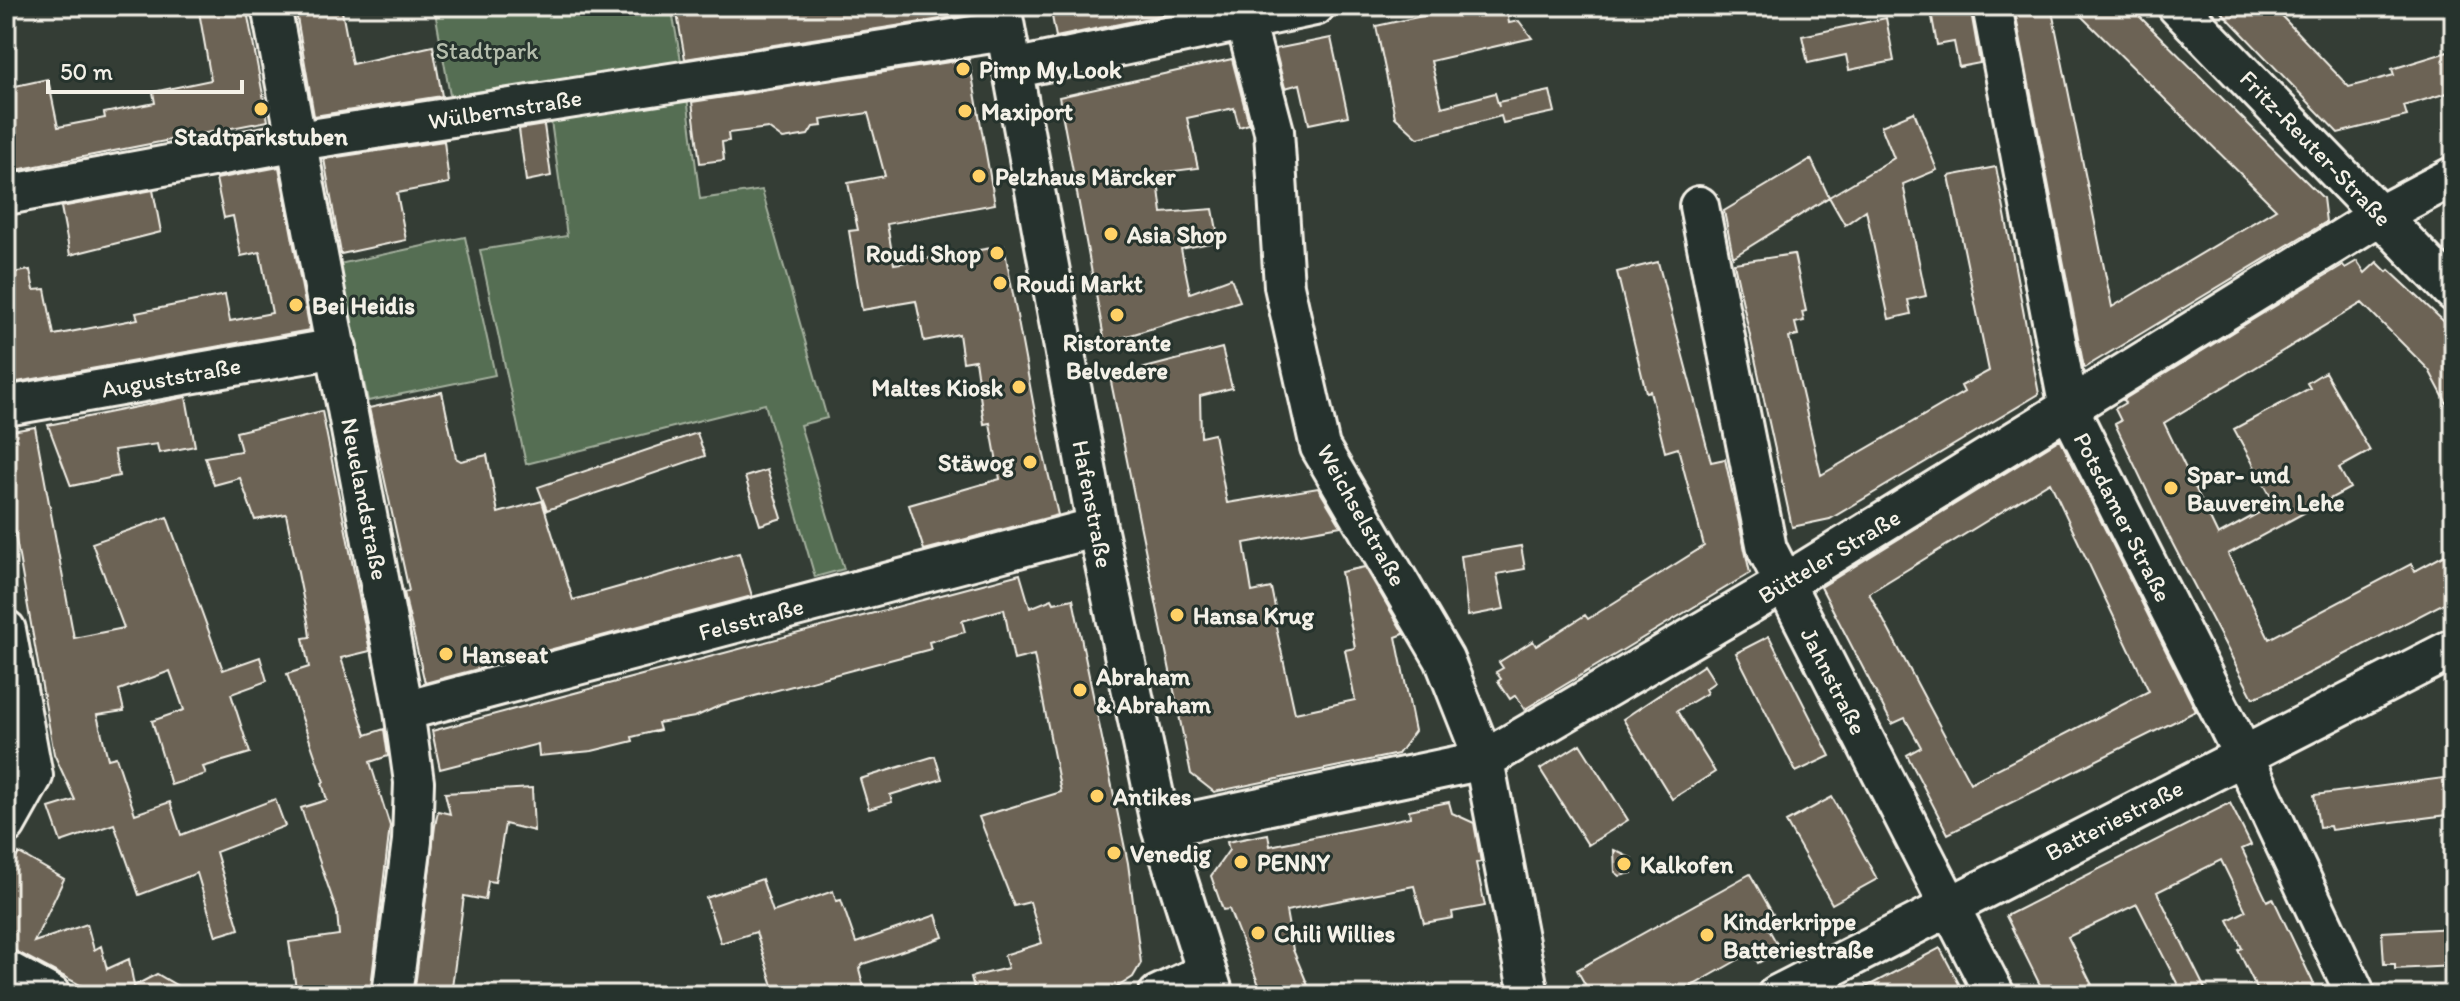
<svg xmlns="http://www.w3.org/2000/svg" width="2460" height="1001" viewBox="0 0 2460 1001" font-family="Itim,sans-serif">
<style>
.green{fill:#556e53;stroke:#a4b09e;stroke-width:2}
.building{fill:#6c6355;stroke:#f4f1e8;stroke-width:2;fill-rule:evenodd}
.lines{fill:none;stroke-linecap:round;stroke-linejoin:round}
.minor-casing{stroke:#f4f1e8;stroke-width:44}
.minor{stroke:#26332d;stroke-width:38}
.poi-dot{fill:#ffd166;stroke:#26332d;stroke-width:3}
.labels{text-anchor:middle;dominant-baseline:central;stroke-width:6;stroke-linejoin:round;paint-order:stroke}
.park-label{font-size:24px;fill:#b4bdac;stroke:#26332d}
.poi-label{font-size:24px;font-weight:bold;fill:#f4f1e8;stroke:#26332d;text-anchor:start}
.street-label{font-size:24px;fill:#f4f1e8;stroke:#26332d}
</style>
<rect width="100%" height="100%" fill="#343d35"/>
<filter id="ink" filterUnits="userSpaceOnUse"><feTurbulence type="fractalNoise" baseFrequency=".0125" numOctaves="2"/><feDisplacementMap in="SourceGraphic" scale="16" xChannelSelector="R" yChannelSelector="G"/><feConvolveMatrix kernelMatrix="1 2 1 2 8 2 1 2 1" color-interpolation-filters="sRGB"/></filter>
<g filter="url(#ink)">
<path class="green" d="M434 6H671L682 66 451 101Z
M687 97 700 199 762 190 827 418 800 425 844 569 815 577 765 404 526 464 480 250 567 236 550 114Z
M465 237 495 375 368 401 339 264Z"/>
<path class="building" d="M198 6H246L268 121 6 172V88L48 79 58 127 105 118 104 113 155 103 153 92 211 80Z
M295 6H341L352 64 433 46 442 96 314 116Z
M724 6H958L960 16 685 59 677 14Z
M1050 6H1196L1197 8 1056 37Z
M1469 6H1506L1509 23 1519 21 1532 38 1431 61 1442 107 1495 93 1499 107 1498 102 1550 91 1555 112 1503 123 1501 116 1418 138 1395 117 1376 26Z
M1930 6H1970L1980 63 1959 67 1954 42 1937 45Z
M2014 6H2051L2112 307 2276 209 2071 6H2129L2323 198 2326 222 2084 368Z
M2216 6H2272L2349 87 2394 75 2392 69 2454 50V91L2404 106 2407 116 2338 133Z
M1886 18 1894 61 1849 70 1846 55 1808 63 1802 36Z
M1331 38 1348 116 1309 124 1300 84 1285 88 1275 49Z
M969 59 995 204 887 224 894 264 1004 246 1039 434 1058 515 924 550 909 505 1000 479 990 423 984 424 975 360 963 362 959 334 924 341 916 301 862 310 849 231 858 230 848 183 885 176 868 113 821 120 822 126 813 127 808 135 783 139 768 128 728 133 729 141 722 142 724 160 700 163 692 102Z
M1232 59 1249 124 1239 127 1234 108 1187 118 1198 168 1157 173 1162 213 1213 209 1219 241 1181 249 1190 293 1231 278 1240 301 1105 343 1059 97Z
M1914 112 1937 170 1903 184 1926 296 1908 300 1911 314 1889 319 1866 210 1845 225 1829 197 1894 158 1881 126Z
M544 125 551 176 526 181 519 129Z
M444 141 449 183 397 193 406 240 341 254 324 159Z
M1811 159 1829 197 1733 257 1724 211Z
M279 167 310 330 6 384V274L30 270 34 290 45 289 54 335 138 319 136 313 225 295 230 321 272 313 260 252 241 256 233 216 224 218 216 179Z
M1996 167 2039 394 1830 519 1792 527 1734 263 1794 254 1806 311 1802 312 1804 321 1795 323 1798 335 1789 337 1821 475 1964 392 1961 386 1989 371 1949 176Z
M153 190 161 232 70 255 61 207Z
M2357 261 2365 273 2377 262 2387 272 2389 270 2454 331V417L2429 370 2362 303 2164 423 2218 535 2275 504 2234 429 2310 388 2307 383 2325 372 2370 451 2339 468 2350 488 2228 554 2269 639 2411 564 2415 571 2454 550V598L2294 681 2253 698 2167 533 2115 424 2121 421 2115 409 2125 403 2123 400 2257 317 2343 265 2345 268Z
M1658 262 1711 462 1725 459 1750 573 1525 709 1516 695 1510 699 1498 681 1501 679 1496 672 1503 668 1499 662 1533 641 1536 646 1585 615 1588 619 1704 546 1678 448 1665 452 1650 391 1646 392 1617 272Z
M1222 348 1232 388 1200 396 1201 437 1214 434 1227 503 1318 488 1341 526 1244 543 1252 592 1271 588 1277 617 1274 618 1295 713 1355 700 1345 650 1355 648 1341 572 1365 567 1404 634 1396 637 1415 731 1398 754 1214 792 1191 774 1110 377Z
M442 392 456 458 461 461 487 455 498 513 542 501 573 600 739 553 752 596 425 683 407 607 404 592 409 591 369 408Z
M186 397 195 446 159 453 157 444 114 450 119 476 71 486 48 425Z
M322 411 370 651 341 658 366 735 384 729 388 756 370 762 390 826 370 995H297L289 942 339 935 337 912 301 808 327 800 322 783 324 782 287 674 309 667 303 638 310 637 308 622 286 514 255 520 240 478 214 485 205 457 241 451 236 432Z
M35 427 74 638 124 628 92 543 167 517 223 670 260 657 267 681 231 694 250 753 203 767 206 774 171 785 152 721 184 710 170 671 119 690 124 711 97 715 108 759 116 757 135 814 170 802 181 835 275 799 285 826 216 852 239 929 216 936 197 873 139 895 114 824 61 842 49 808 75 800 54 754 6 483V432Z
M697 433 705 456 547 510 538 487Z
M2060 439 2196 711 1948 834 1907 755 1921 747 1905 718 1892 724 1821 587ZM2050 482 2149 691 1970 783 1869 593Z
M767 470 782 518 760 525 745 477Z
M1521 546 1525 569 1497 574 1504 609 1468 616 1461 556Z
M1020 574 1030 608 1052 599 1054 603 1073 599 1128 863 1141 963 1133 977 1105 995H976L971 977 1008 968 1004 955 1042 943 1030 902 1014 906 979 817 1061 792 1034 655 1014 660 1004 609 962 621 965 632 929 642 931 649 721 705 695 717 658 723 660 730 632 737 633 741 592 751 539 756 538 744 440 769 432 731Z
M1769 636 1830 756 1796 772 1736 653Z
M1704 665 1715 682 1705 689 1707 693 1677 711 1715 772 1672 799 1623 719Z
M1580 744 1628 820 1588 845 1540 769Z
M935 756 942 779 890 795 892 802 869 809 860 779Z
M2443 778 2444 786H2454V814L2331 830 2330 826 2319 827 2314 795Z
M532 788 534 831 505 824 495 882 488 881 485 900 464 896 451 995H414L435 826 438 811 450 814 445 793Z
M1832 797 1877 879 1832 904 1786 822Z
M1449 802 1452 813 1474 823 1481 862 1476 863 1485 906 1452 912 1453 918 1424 923 1414 886 1286 911 1293 950 1312 995H1263L1229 909 1223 910 1211 876 1229 850 1227 842 1268 834 1270 846 1410 817 1409 810Z
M2230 803 2251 845 2242 849 2267 901 2273 898 2319 995H2260L2238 950 2242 948 2228 920 2246 911 2221 860 2157 892 2208 995H2183L2137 904 2068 937 2097 995H2045L2006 916Z
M1614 850 1633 859 1632 873 1620 876 1615 872Z
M19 853 64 879 34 942 87 924 94 950 101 946 107 969 129 959 134 986 157 974 193 995H99L6 946V877Z
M1750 874 1773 914 1763 919 1781 951 1758 963 1752 952 1676 995H1591L1577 970Z
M762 879 773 912 833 891 836 901 841 900 856 943 936 915 943 937 863 964 859 969 866 995H776L756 932 721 943 706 898Z
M2454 928V966L2395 969V964H2384L2382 932Z
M1940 948 1965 995H1851Z"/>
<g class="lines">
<defs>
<path id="minor" d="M271 6 404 711 414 782 412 841 392 995
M1001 6 1097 527 1161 828 1214 995
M1992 6 2069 409 2243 755 2356 995
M2177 6 2454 292
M1245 21 1274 131 1284 286 1320 447 1444 659 1484 760 1529 995
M1012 69 1315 6
M6 195 298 141 1005 31
M1699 206 1767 549 1995 995
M6 406 337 348
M6 630 33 776 6 824
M404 711 1097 527
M1161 828 1484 760 1785 583 2382 214 2454 176
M6 970 51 995
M1158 995 1205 973
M1777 995 2454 648"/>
</defs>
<use href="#minor" class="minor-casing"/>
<use href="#minor" class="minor"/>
</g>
</g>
<g class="poi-dot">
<circle cx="963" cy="69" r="8"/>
<circle cx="261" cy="109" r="8"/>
<circle cx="965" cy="111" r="8"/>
<circle cx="979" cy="176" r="8"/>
<circle cx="1111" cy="234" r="8"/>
<circle cx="997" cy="253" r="8"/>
<circle cx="1000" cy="283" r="8"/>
<circle cx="296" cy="305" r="8"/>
<circle cx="1117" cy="315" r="8"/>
<circle cx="1019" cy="387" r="8"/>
<circle cx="1030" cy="462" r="8"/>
<circle cx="2171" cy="488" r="8"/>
<circle cx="1177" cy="615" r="8"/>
<circle cx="446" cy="654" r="8"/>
<circle cx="1080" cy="690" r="8"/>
<circle cx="1097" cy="796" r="8"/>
<circle cx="1114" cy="853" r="8"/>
<circle cx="1241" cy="862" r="8"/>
<circle cx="1624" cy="864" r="8"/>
<circle cx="1258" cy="933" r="8"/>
<circle cx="1707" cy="935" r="8"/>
</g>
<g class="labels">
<g class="park-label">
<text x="487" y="50">Stadtpark</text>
</g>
<g class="poi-label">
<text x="979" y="69">Pimp My Look</text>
<text x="981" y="111">Maxiport</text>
<text x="261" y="136" text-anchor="middle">Stadtparkstuben</text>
<text x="995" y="176">Pelzhaus Märcker</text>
<text x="1127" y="234">Asia Shop</text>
<text x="981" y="253" text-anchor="end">Roudi Shop</text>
<text x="1016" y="283">Roudi Markt</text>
<text x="312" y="305">Bei Heidis</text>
<text x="1117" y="342" text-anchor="middle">Ristorante<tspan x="1117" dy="28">Belvedere</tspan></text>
<text x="1003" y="387" text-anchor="end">Maltes Kiosk</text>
<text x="1014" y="462" text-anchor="end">Stäwog</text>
<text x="2187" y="474">Spar- und<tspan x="2187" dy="28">Bauverein Lehe</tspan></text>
<text x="1193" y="615">Hansa Krug</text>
<text x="462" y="654">Hanseat</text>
<text x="1096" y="676">Abraham<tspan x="1096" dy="28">&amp; Abraham</tspan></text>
<text x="1113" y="796">Antikes</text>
<text x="1130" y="853">Venedig</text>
<text x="1257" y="862">PENNY</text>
<text x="1640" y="864">Kalkofen</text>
<text x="1723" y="921">Kinderkrippe<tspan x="1723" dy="28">Batteriestraße</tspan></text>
<text x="1274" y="933">Chili Willies</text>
</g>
<g class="street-label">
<text transform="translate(505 109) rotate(-9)">Wülbernstraße</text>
<text transform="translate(2316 148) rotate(46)">Fritz-Reuter-Straße</text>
<text transform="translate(171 377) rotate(-10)">Auguststraße</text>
<text transform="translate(365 499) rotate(79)">Neuelandstraße</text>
<text transform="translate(1093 504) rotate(79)">Hafenstraße</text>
<text transform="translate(1362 515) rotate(61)">Weichselstraße</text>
<text transform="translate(2123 517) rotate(63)">Potsdamer Straße</text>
<text transform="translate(1829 556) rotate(-31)">Bütteler Straße</text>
<text transform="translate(751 619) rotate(-15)">Felsstraße</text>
<text transform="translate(1834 681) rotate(63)">Jahnstraße</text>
<text transform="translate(2114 820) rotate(-27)">Batteriestraße</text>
</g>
</g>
<rect width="2460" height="1001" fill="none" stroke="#26332d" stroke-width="32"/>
<rect x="16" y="16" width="2428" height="969" fill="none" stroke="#f4f1e8" stroke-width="3" filter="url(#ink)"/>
<path d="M48 80v12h194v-12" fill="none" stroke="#f4f1e8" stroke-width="4"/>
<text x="60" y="80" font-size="24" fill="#f4f1e8" stroke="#26332d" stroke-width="6" paint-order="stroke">50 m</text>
</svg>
